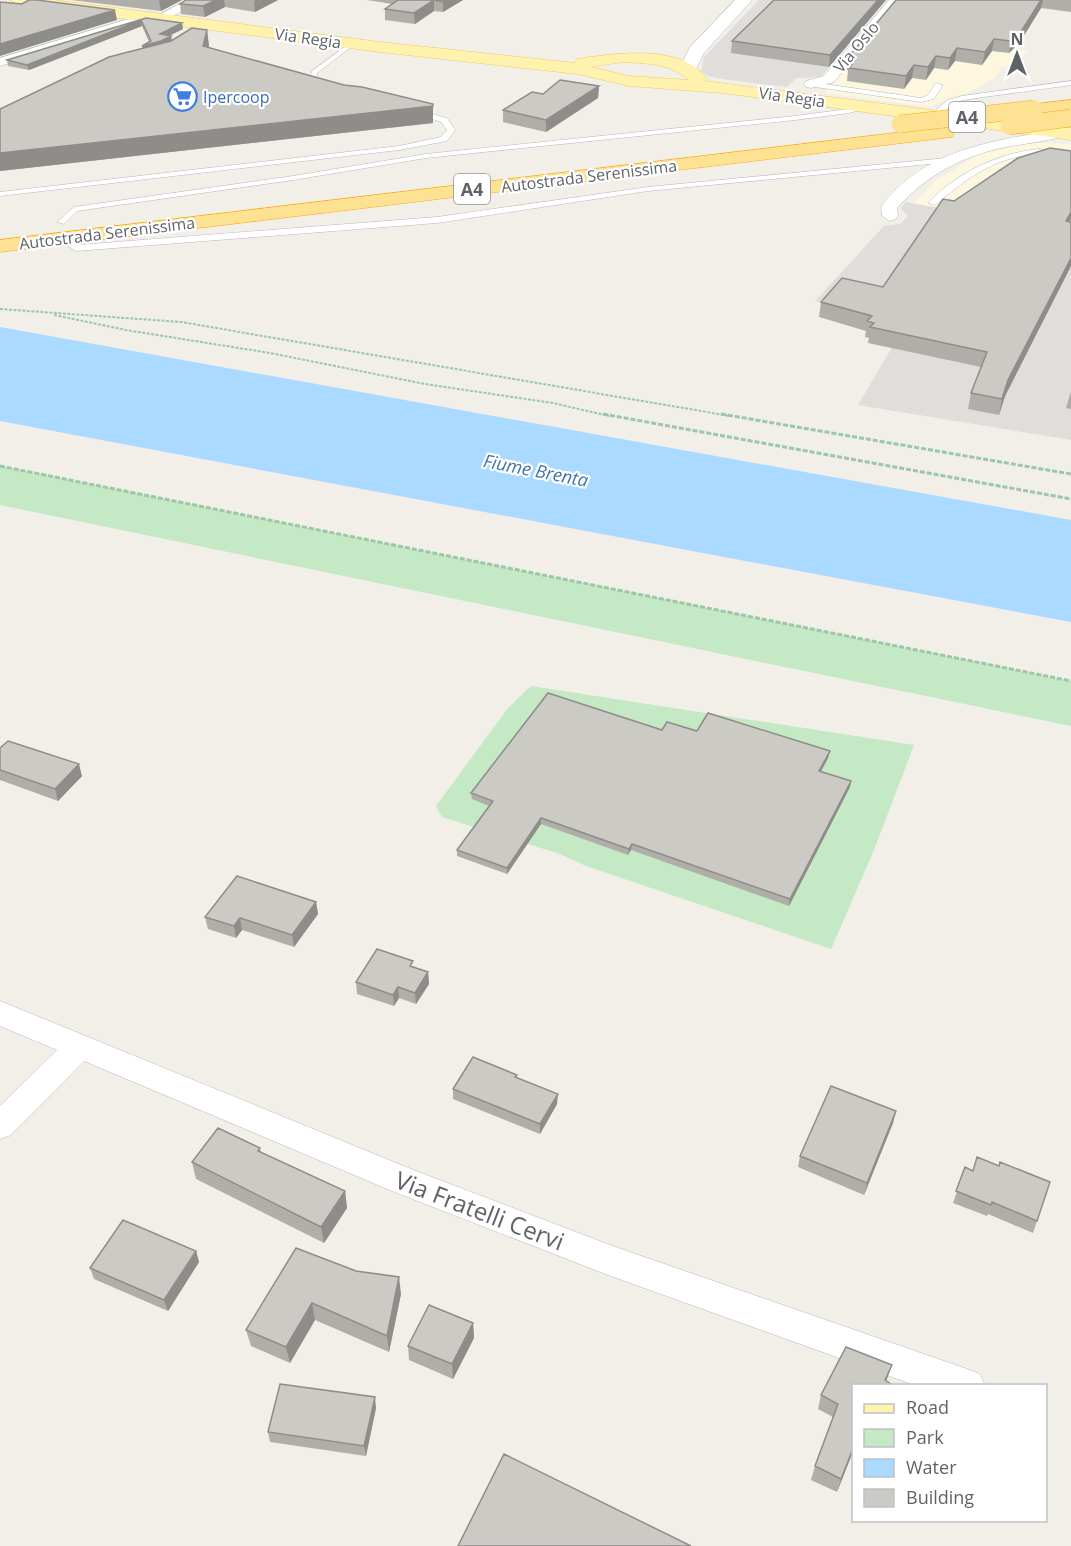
<svg xmlns="http://www.w3.org/2000/svg" width="1071" height="1546" viewBox="0 0 1071 1546" font-family="'Open Sans',sans-serif">
<style>
.commercial{fill:#fef7e0}
.industrial{fill:#e0deda}
.green{fill:#c5e8c5}
.water{fill:#aadaff}
.lines{fill:none;stroke-linecap:round;stroke-linejoin:round}
.service-casing{stroke:#b5b8bc;stroke-width:1}
.minor-casing{stroke:#b5b8bc;stroke-width:1}
.tertiary-casing{stroke:#b5b8bc;stroke-width:1}
.primary-casing{stroke:#f2c960;stroke-width:1}
.motorway-casing{stroke:#f9ab00;stroke-width:1}
.path-far1{stroke:#9cc7a9;stroke-width:2;stroke-dasharray:3 1.5;stroke-linecap:butt}
.path{stroke:#9cc7a9;stroke-width:3;stroke-dasharray:5 2;stroke-linecap:butt}
.service{fill:#fff;fill-rule:evenodd}
.minor{fill:#fff;fill-rule:evenodd}
.tertiary{fill:#fff;fill-rule:evenodd}
.primary{fill:#fff2af;fill-rule:evenodd}
.motorway{fill:#fde293;fill-rule:evenodd}
.motorway-bridge-casing{stroke:#f9ab00;stroke-width:18;stroke-linecap:butt}
.motorway-bridge{stroke:#fde293;stroke-width:17}
.wall{fill:#afaea9}
.shaded-wall{fill:#8f8d8a}
.building{fill:#cccac5;stroke:#8f8d8a;stroke-width:1.5}
.labels{text-anchor:middle;dominant-baseline:central;stroke-width:4.5;stroke-linejoin:round;paint-order:stroke}
.far-street-label{font-size:16px;fill:#5f6368;stroke:#fff}
.far-shop-label{font-size:16px;fill:#366cbe;stroke:#fff;text-anchor:start}
.shield{fill:#fff;stroke:#8f9295;stroke-width:1.5}
.shield-label{font-size:18px;font-weight:bold;fill:#5f6368}
.far-water-label{font-size:18px;font-style:italic;fill:#4174aa;stroke:#fff}
.near-street-label{font-size:24px;fill:#5f6368;stroke:#fff}
</style>
<rect width="100%" height="100%" fill="#f1efe8"/>
<path class="commercial" d="M877 31 1029 51 1010 68 1001 67 996 77 966 94 957 95 929 107 826 93Z
M1038 143 1071 144V231L913 204 935 181 979 154 1002 146Z"/>
<path class="industrial" d="M759 0H849L881 4 821 77 796 78 787 87 722 79 708 76 701 71 704 57Z
M906 202 1071 231V440L858 405 907 322 839 308 815 301 884 226 900 224 908 216 900 208Z"/>
<path class="green" d="M0 466 1071 681V726L0 505Z
M531 686 914 745 874 850 831 949 586 866 560 854 442 817 436 806 508 708Z"/>
<path class="water" d="M0 327 1071 520V622L0 421Z"/>
<g class="lines">
<defs>
<path id="service" d="M350 43 355 44 317 73 316 81 326 85V89L309 84 312 71Z
M1071 81V85L963 100 954 104 936 118 929 116 948 100 962 96Z
M811 82 921 98 928 95 936 83 943 85 934 99 921 102 808 86 807 84Z
M860 105 864 107 863 109 849 113 795 120 426 158 293 180 77 211 64 224 57 222 74 207 293 176 426 154 795 116 848 109Z
M414 109 447 118 455 130 447 141 399 150 0 196V192L399 146 441 137 447 130 441 122 414 113Z
M1039 149 1071 154V158C1012 146 979 168 935 205L928 203C956 173 998 153 1039 149Z
M947 158H950V162L648 191 437 223 76 251 55 238 62 236 78 245 437 217 648 187Z"/>
<path id="minor" d="M187 0H203L169 18 165 19 159 15Z
M889 0H901L834 82 811 88 806 87 804 84 806 81 824 76Z
M148 13 152 14 154 17 152 20 0 66V58Z
M1053 128 1060 132 1057 138C1040 142 1023 144 1006 147 962 156 927 175 897 208L898 216 896 219 890 221 882 216 881 207C919 154 986 141 1046 132Z
M0 1001 416 1171 610 1245 967 1369 980 1374 985 1386H917L608 1275 392 1191 84 1061 11 1135 0 1139V1106L57 1050 0 1026Z"/>
<path id="tertiary" d="M735 0H752L704 53 694 73H682L679 69 690 47Z"/>
<path id="primary" d="M10 0H54L380 42 575 63 577 59 583 58C620 53 682 44 707 79L705 81 1071 128V140L723 93 629 86 578 74 380 52 18 5ZM624 62C650 64 668 63 689 80L629 76 591 67Z"/>
<path id="motorway" d="M1071 100V110L1034 114 1028 113 1025 109 1028 105Z
M945 127 952 129 954 133 952 137 0 252V240Z"/>
</defs>
<use href="#service" class="service-casing"/>
<use href="#minor" class="minor-casing"/>
<use href="#tertiary" class="tertiary-casing"/>
<use href="#primary" class="primary-casing"/>
<use href="#motorway" class="motorway-casing"/>
<path class="path-far1" d="M0 309 181 322 730 416
M54 315 126 330 270 353 425 384 553 403 609 416"/>
<path class="path" d="M603 414 1071 499
M721 414 1071 474
M0 466 1071 681"/>
<use href="#service" class="service"/>
<use href="#minor" class="minor"/>
<use href="#tertiary" class="tertiary"/>
<use href="#primary" class="primary"/>
<use href="#motorway" class="motorway"/>
<defs>
<path id="motorway-bridge" d="M900 124 1034 109
M1009 126 1071 118"/>
</defs>
<use href="#motorway-bridge" class="motorway-bridge-casing"/>
<use href="#motorway-bridge" class="motorway-bridge"/>
</g>
<path class="wall" d="M71 0H182L161 11Z
M186 0H278L255 12 225 7 205 17 181 14 180 4Z
M367 0H463L443 12 434 11 415 24 385 20V9L392 4Z
M886 0 829 67 731 53 732 41Z
M896 0H1071V12L1041 8 1020 42 1009 53 992 51 982 65 955 61 948 70 934 68 926 80 912 78 904 89 847 81 848 70H847L848 57Z
M146 18 183 29 170 35 171 36 172 41 207 30 209 47 433 123 0 171V109L142 48 149 42 142 26 29 70 8 66 7 60Z
M599 86 598 98 546 132 503 122V110L543 94Z
M1071 151V219L1070 222H1071V266L1005 396 999 415 968 409 971 393 981 367 868 343 869 338 865 337 866 331 819 317 821 302 883 287 954 201Z
M1071 391V409L1066 408Z
M662 730 697 731 830 751 828 758 821 771 850 787 789 906 631 850 628 855 541 824 507 874 457 856V850L489 806 472 799 471 793Z
M0 748 82 776 58 801 0 780Z
M316 902 318 914 294 947 242 930 236 938 208 929 205 917Z
M414 967 428 972 429 984 416 1004 399 998 394 1006 357 994 356 982Z
M517 1075V1078L557 1104 540 1134 453 1099V1089Z
M896 1111 893 1123 864 1195 798 1167 800 1156Z
M260 1148 261 1153 345 1191 347 1208 324 1243 196 1179 192 1162Z
M965 1167 1037 1221 1033 1233 988 1214 987 1216 953 1203Z
M296 1248 401 1294 389 1352 315 1320 290 1363 251 1346 246 1330Z
M196 1251 199 1262 168 1311 94 1279 90 1268Z
M473 1323 474 1338 453 1379 409 1360 408 1346Z
M854 1386V1449L837 1492 811 1480 815 1466 833 1417 818 1409 821 1395Z
M376 1408 366 1456 270 1442 268 1432Z"/>
<path class="shaded-wall" d="M161 0H182L161 11 159 1Z
M216 0H224L225 7 205 17 203 6Z
M256 0H278L255 12 254 1Z
M434 0V11L415 24 414 13Z
M446 0H463L443 12V2Z
M878 0H886L829 67 830 55Z
M1041 0H1043L1041 8 1020 42 1009 53 1011 41Z
M115 10 117 20 0 56V44Z
M141 20 142 26 29 70 27 65Z
M182 23 183 29 161 40 160 34Z
M207 30 209 46 206 62 203 46Z
M171 36 172 41 143 52 142 46Z
M994 39 992 51 982 65 985 52Z
M957 48 955 61 948 70 950 58Z
M936 56 934 68 926 80 928 67Z
M914 65 912 78 904 89 906 76Z
M599 86 598 98 546 132V120Z
M433 104V123L0 171V153Z
M1071 212V219L1063 236 1066 221Z
M1071 258V266L1005 396 999 415 1002 399 1008 380Z
M830 751 828 758 818 777 819 771Z
M79 764 82 776 58 801 55 789Z
M851 781 850 787 789 906 790 899Z
M541 818V824L507 874V868Z
M632 844 631 850 628 855 629 849Z
M316 902 318 914 294 947 292 935Z
M240 918 242 930 236 938 234 926Z
M428 972 429 984 416 1004 415 993Z
M398 987 399 998 394 1006 393 995Z
M558 1094 557 1104 540 1134V1124Z
M896 1111 893 1123 864 1195 867 1183Z
M345 1191 347 1208 324 1243 321 1227Z
M196 1251 199 1262 168 1311 164 1300Z
M399 1277 401 1294 389 1352 387 1336Z
M312 1303 315 1320 290 1363 286 1347Z
M473 1323 474 1338 453 1379 452 1364Z
M892 1365 887 1379 884 1386 885 1380Z
M375 1397 376 1408 366 1456 364 1446Z
M854 1446V1449L837 1492 841 1479Z"/>
<path class="building" d="M29 0H37L115 10 0 44V2L22 4Z
M186 0H216L203 6 180 4Z
M398 0H446L443 2 434 0 414 13 385 9Z
M774 0H878L830 55 732 41Z
M896 0H1041L1022 30 1011 41 994 39 985 52 957 48 950 58 936 56 928 67 914 65 906 76 849 68 856 59 848 57Z
M146 18 182 23 160 34 171 36 161 41 142 46 151 41 141 20 27 65 7 60Z
M192 28 207 30 203 46 344 85 362 87 433 104V106L0 153V109L109 57 171 41Z
M560 80 599 86 546 120 503 110 532 92 543 94Z
M1050 148 1071 151V212L1066 221 1071 222V258L1008 380 1002 399 971 393 987 352 870 327 874 323 867 321 872 316 821 302 842 278 883 287 943 199 954 201 1018 158Z
M548 693 662 730 667 722 697 731 708 713 830 751 819 771 851 781 790 899 632 844 629 849 541 818 507 868 457 850 493 801 471 793Z
M8 741 79 764 55 789 0 770V748Z
M237 876 316 902 292 935 240 918 234 926 205 917Z
M377 949 413 961 410 966 428 972 415 993 398 987 393 995 356 982Z
M473 1057 517 1075 515 1077 558 1094 540 1124 453 1089Z
M831 1086 896 1111 867 1183 800 1156Z
M218 1128 260 1148 258 1151 345 1191 321 1227 192 1162Z
M977 1157 999 1166 1000 1162 1050 1182 1037 1221 992 1202 991 1205 956 1191 965 1167 973 1171Z
M123 1220 196 1251 164 1300 90 1268Z
M296 1248 356 1271 399 1277 387 1336 312 1303 286 1347 246 1330Z
M429 1305 473 1323 452 1364 408 1346Z
M846 1347 892 1365 885 1380 894 1386H854V1446L841 1479 815 1466 838 1404 821 1395Z
M280 1384 375 1397 364 1446 268 1432Z
M504 1454 691 1546H458Z"/>
<defs>
<symbol id="supermarket-ring" viewBox="-11 -11 22 22"><circle r="9.5" fill="#fff" stroke="#3f7fe0" stroke-width="1.5"/><path d="M-6-5.5h2.5l.6 2H6L4.5 2H-2.5L-4.4-4H-6ZM-1.5 3.2a1.3 1.3 0 1 0 .1 0ZM3 3.2a1.3 1.3 0 1 0 .1 0Z" fill="#3f7fe0"/></symbol>
</defs>
<g fill-rule="evenodd">
<use href="#supermarket-ring" x="166" y="80" width="33" height="33"/>
</g>
<g class="labels">
<g class="far-street-label">
<text transform="translate(308 38) rotate(8)">Via Regia</text>
<text transform="translate(856 47) rotate(-50)">Via Oslo</text>
<text transform="translate(792 97) rotate(8)">Via Regia</text>
<text transform="translate(589 176) rotate(-7)">Autostrada Serenissima</text>
<text transform="translate(107 233) rotate(-7)">Autostrada Serenissima</text>
</g>
<g class="far-shop-label">
<text x="203" y="97">Ipercoop</text>
</g>
<g class="shield">
<rect x="949" y="102" width="36" height="30" rx="4.5"/>
<rect x="454" y="174" width="36" height="30" rx="4.5"/>
</g>
<g class="shield-label">
<text x="967" y="117">A4</text>
<text x="472" y="189">A4</text>
</g>
<g class="far-water-label">
<text transform="translate(536 470) rotate(11)">Fiume Brenta</text>
</g>
<g class="near-street-label">
<text transform="translate(480 1210) rotate(21)">Via Fratelli Cervi</text>
</g>
</g>
<rect x="852" y="1384" width="195" height="138" fill="#ffffff" stroke="#bfc1c3" stroke-width="1.5"/>
<rect x="864" y="1404" width="30" height="9" fill="#fff2af" stroke="#bfc1c3" stroke-width="1.5"/>
<text x="906" y="1414" font-size="18" fill="#5f6368">Road</text>
<rect x="864" y="1429" width="30" height="18" fill="#c5e8c5" stroke="#bfc1c3" stroke-width="1.5"/>
<text x="906" y="1444" font-size="18" fill="#5f6368">Park</text>
<rect x="864" y="1459" width="30" height="18" fill="#aadaff" stroke="#bfc1c3" stroke-width="1.5"/>
<text x="906" y="1474" font-size="18" fill="#5f6368">Water</text>
<rect x="864" y="1489" width="30" height="18" fill="#cccac5" stroke="#bfc1c3" stroke-width="1.5"/>
<text x="906" y="1504" font-size="18" fill="#5f6368">Building</text>
<g transform="translate(1017 54)" stroke="#ffffff" stroke-width="4.5" paint-order="stroke">
<path d="M0-4.5L10 22L0 15L-10 22Z" fill="#5f6368"/>
<text y="-9" font-size="16" font-weight="bold" text-anchor="middle" fill="#5f6368">N</text>
</g>
</svg>
